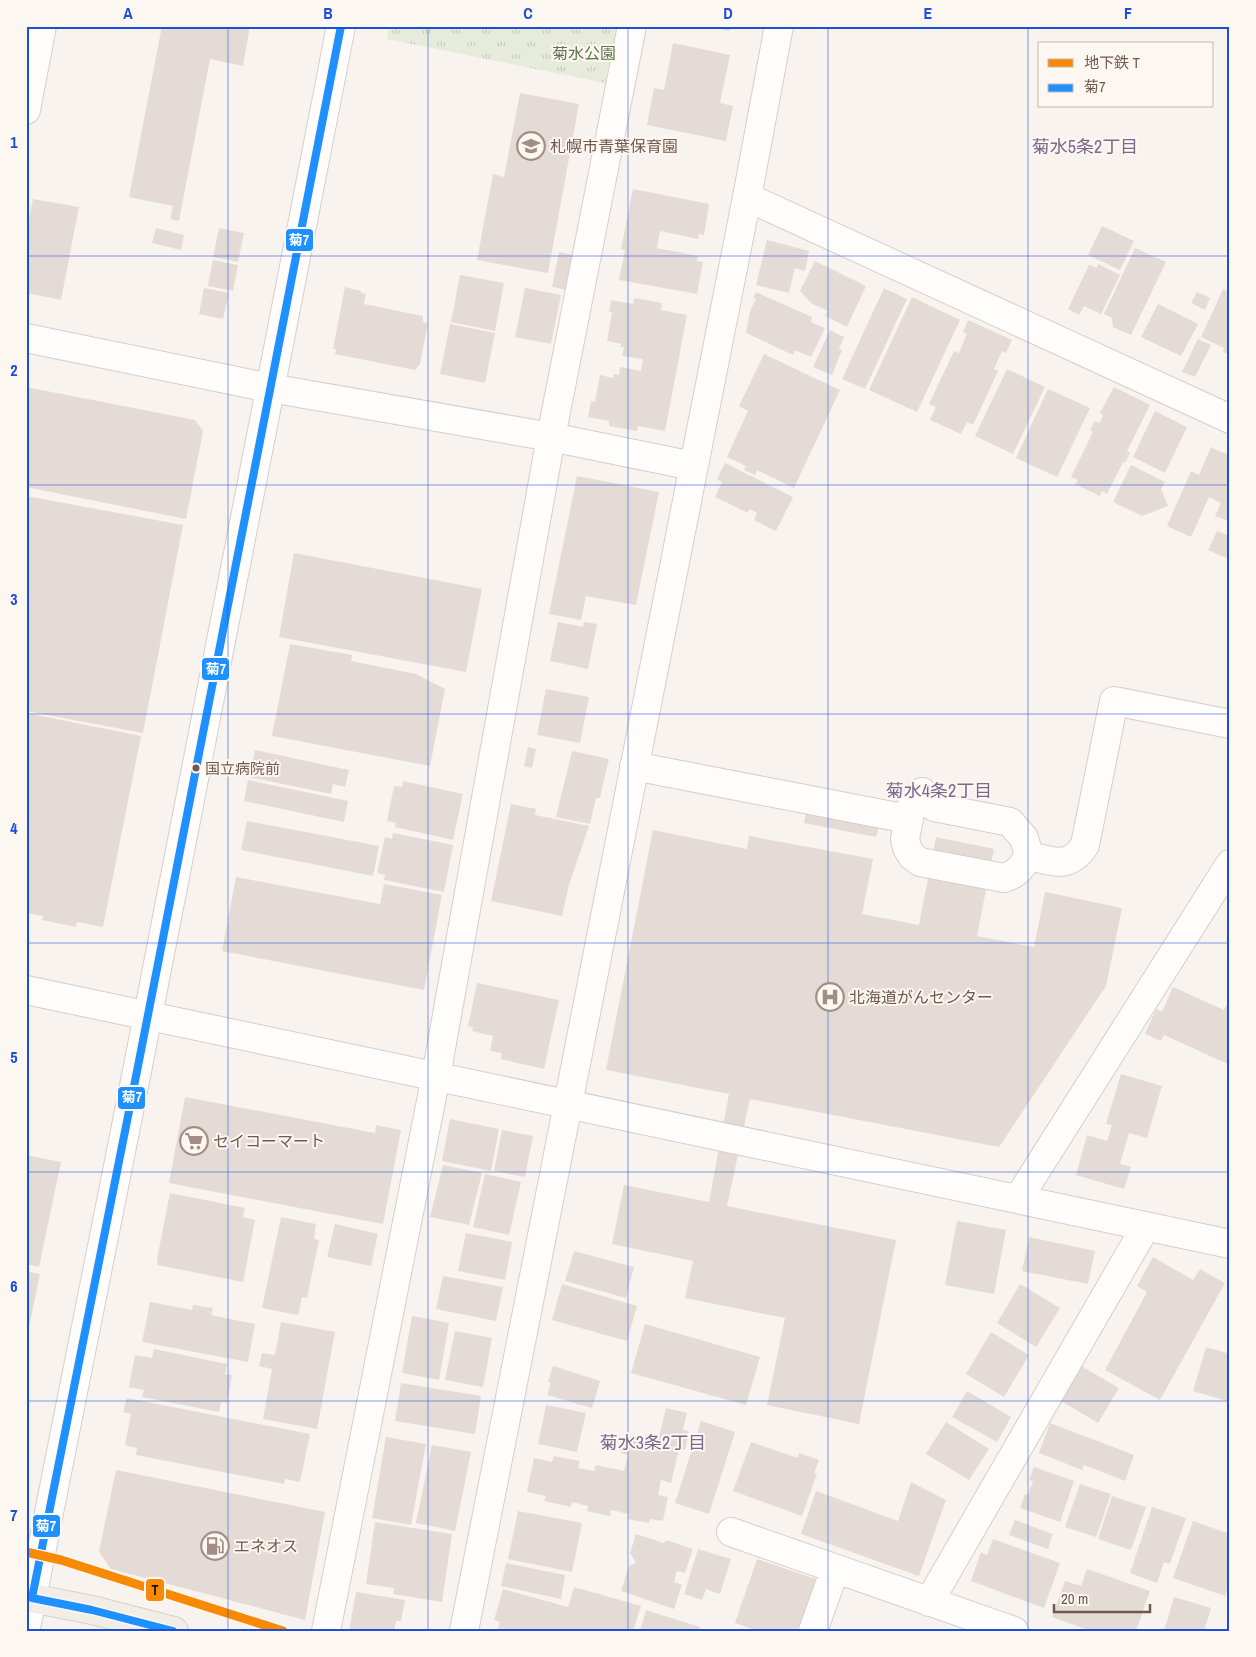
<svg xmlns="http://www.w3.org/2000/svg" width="1256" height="1657" viewBox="0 0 1256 1657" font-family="'Archivo Narrow','Noto Sans JP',sans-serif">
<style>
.grass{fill:url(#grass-tufts)}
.building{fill:#e4dbd6}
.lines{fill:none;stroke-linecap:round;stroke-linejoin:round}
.minor-casing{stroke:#d6ceca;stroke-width:30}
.major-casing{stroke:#d8d0cc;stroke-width:30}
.minor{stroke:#fefdfc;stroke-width:28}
.major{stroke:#f2ede7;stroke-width:28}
.bus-1-casing{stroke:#fdf7f1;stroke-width:11}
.bus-1{stroke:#1e90ff;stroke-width:8}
.metro-1-casing{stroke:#fdf7f1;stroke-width:12}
.metro-1{stroke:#f88904;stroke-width:9}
.grid{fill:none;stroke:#1d4ed8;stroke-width:1;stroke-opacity:0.55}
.bus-dot{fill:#735850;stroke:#fdf7f1;stroke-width:2}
.labels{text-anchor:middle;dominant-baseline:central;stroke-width:4;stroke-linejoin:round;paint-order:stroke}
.bus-label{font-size:15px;fill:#735850;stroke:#fdf7f1;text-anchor:start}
.park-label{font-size:16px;fill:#5d7849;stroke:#fdf7f1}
.poi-label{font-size:16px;fill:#735850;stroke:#fdf7f1;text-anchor:start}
.neighbourhood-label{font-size:18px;fill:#7d688e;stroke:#fdf7f1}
.line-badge{stroke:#fdf7f1;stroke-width:2}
.badge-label{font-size:14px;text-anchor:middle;font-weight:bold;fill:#fff}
.pale-badge-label{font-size:14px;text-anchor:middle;font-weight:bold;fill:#111}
.neatline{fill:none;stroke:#1d4ed8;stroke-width:2}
.grid-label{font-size:16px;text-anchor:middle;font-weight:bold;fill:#1d4ed8}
</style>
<defs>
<pattern id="grass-tufts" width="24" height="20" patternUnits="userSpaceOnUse" patternTransform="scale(1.25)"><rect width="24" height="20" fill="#e7ecda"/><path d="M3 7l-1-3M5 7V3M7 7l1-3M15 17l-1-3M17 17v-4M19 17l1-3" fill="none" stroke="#c9ccbd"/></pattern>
</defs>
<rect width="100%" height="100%" fill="#f8f3ee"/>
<path class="grass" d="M389 26H617L605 83 387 39Z"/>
<path class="building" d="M162 26H250L243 66 210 59 179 221 170 219 173 206 129 197Z
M706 26H730L729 31Z
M673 43 730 55 720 103 733 106 726 141 647 125 654 88 664 90Z
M520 93 579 104 548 273 477 260 493 174 504 177Z
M633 189 709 204 704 235 699 234 698 239 660 231 657 248 698 256 697 261 703 262 697 294 619 280 625 250 621 249Z
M33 199 79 207 61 300 26 293V232Z
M1102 226 1134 241 1120 270 1088 255Z
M156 228 184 235 181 250 152 243Z
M219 228 244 233 238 262 213 257Z
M767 240 809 251 805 271 795 268 789 293 756 285Z
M1135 248 1166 262 1131 335 1113 327 1112 318 1104 314Z
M559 252 573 255 567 290 552 287Z
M213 260 238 265 233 291 208 286Z
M815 261 866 286 847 327 825 316 828 311 811 303 800 291Z
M1098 264 1120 275 1101 314 1084 306 1079 315 1068 309 1089 265 1097 268Z
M460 275 504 283 495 331 451 322Z
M345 287 361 291V293L366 294 364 304 423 316V322L428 323 420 364 415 370 335 354 336 349H333Z
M204 288 229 293 223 319 199 314Z
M525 288 561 295 551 344 515 337Z
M884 288 907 299 865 389 842 379Z
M1223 289 1230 292V355L1223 352 1224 348 1201 337Z
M756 292 812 317 811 322 825 328 811 357 795 350 793 355 746 333 750 311 756 299 753 298Z
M1197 292 1210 298 1205 310 1191 303Z
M912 297 960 320 917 412 869 390Z
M634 298 662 303 661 310 687 315 665 431 638 426 637 431 609 426V421L588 417 591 401 595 402 600 375 613 378 614 374 619 375 620 367 641 371 643 359 622 356 624 347H620L621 344 607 341 612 312H609L611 300 633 304Z
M1158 304 1198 324 1181 356 1141 337Z
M968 320 1012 340 1006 353 1002 351 994 369 998 371 973 425 967 422 961 434 930 420 936 407 929 404 954 351 959 353 967 334 963 332Z
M450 324 495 333 485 383 440 374Z
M830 330 844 337 839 349 842 350 832 375 813 367Z
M1198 339 1211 345 1195 377 1182 372Z
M764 354 840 390 794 488 757 470 755 475 744 470 746 466 727 457 748 411 739 406Z
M1007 369 1045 387 1013 454 975 436Z
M26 387 195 420 203 431 186 519 26 487Z
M1114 387 1150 405 1127 451 1130 453 1125 463 1123 462 1107 494 1102 491 1100 496 1075 484 1078 480 1071 477 1093 432 1090 430 1095 421 1100 423 1103 415 1100 413Z
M1048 389 1090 408 1057 477 1016 458Z
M1155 411 1187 427 1165 473 1133 457Z
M1211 447 1230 456V522L1215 516 1221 503 1209 497 1191 537 1167 526 1191 471 1199 475Z
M725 463 793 497 776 531 754 520 757 513 749 509 748 513 715 497 722 482 717 479Z
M1131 465 1165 482 1161 489 1168 506 1142 516 1113 502Z
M577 476 659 492 636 605 586 596 581 620 549 614Z
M26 496 183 525 143 733 26 711Z
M1217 531 1230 536V550L1226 558 1208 550Z
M294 553 482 589 466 672 279 637Z
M558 622 583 627 584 622 597 624 588 669 550 661Z
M290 644 352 655 351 661 416 674 445 689 430 766 272 736Z
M546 689 589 697 580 743 537 735Z
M26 713 141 736 103 927 77 922 76 927 42 920 43 916 26 913Z
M528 747 536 749 532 768 524 766Z
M255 750 349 770 345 787 333 784 331 794 249 777Z
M572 751 609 759 600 798H596L590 824 556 817Z
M248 780 348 801 344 822 244 801Z
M403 781 463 794 453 840 395 827 396 823 387 821 394 786 402 787Z
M511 804 536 809 535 815 589 826 569 885 562 916 491 901Z
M806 813 879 827 876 837 804 823Z
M247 821 379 846 373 876 241 850Z
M653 830 747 849 749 836 873 859 862 914 919 925 936 837 994 849 977 936 1034 947 1045 892 1122 908 1106 986 999 1147 750 1099 727 1206 896 1240 859 1424 767 1405 785 1318 685 1298 693 1261 612 1244 624 1185 709 1202 729 1094 606 1070Z
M393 833 453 845 444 892 384 880 385 875 377 873 385 837 392 839Z
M236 877 380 904 384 884 442 895 424 990 222 951Z
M477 983 559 1000 544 1069 501 1059 502 1053 490 1051 493 1036 472 1031 473 1027 468 1026Z
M1173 987 1224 1010 1227 1004 1230 1005V1065L1164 1035 1161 1041 1145 1034 1156 1009 1162 1012Z
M1121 1074 1162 1086 1147 1138 1129 1133 1120 1164 1131 1167 1124 1189 1076 1175 1087 1135 1107 1141 1112 1125 1106 1124Z
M185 1097 375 1133 376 1125 401 1130 383 1224 169 1183Z
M450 1119 499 1129 491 1171 442 1161Z
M502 1130 533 1136 525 1177 494 1171Z
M26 1155 61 1162 39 1267 26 1264Z
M443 1165 482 1173 469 1225 430 1217Z
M485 1174 521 1182 509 1235 473 1227Z
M170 1193 245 1208 243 1217 255 1220 243 1282 157 1265 158 1259H157Z
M281 1217 316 1224 314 1239 319 1240 307 1298 302 1297 298 1315 262 1308Z
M957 1221 1006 1230 994 1294 945 1285Z
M335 1224 378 1234 371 1266 327 1257Z
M466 1233 512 1242 505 1280 458 1271Z
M1029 1237 1095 1251 1088 1284 1022 1271Z
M574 1251 634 1267 626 1298 565 1281Z
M1153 1257 1193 1280 1200 1269 1225 1283 1160 1400 1105 1370 1147 1292 1137 1286Z
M26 1271 40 1274 27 1337 26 1336Z
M443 1276 503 1287 496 1321 436 1309Z
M562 1284 637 1306 627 1341 552 1320Z
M1020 1284 1060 1308 1036 1347 997 1323Z
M150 1302 192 1310 193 1305 213 1308 211 1315 255 1324 248 1362 142 1342Z
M412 1316 449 1323 439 1380 402 1373Z
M281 1322 335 1332 317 1429 263 1419 272 1369 259 1366 262 1353 275 1355Z
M645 1324 760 1357 746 1405 631 1373Z
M455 1331 492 1338 483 1387 445 1380Z
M991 1332 1029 1355 1004 1397 966 1374Z
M1206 1347 1227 1353V1356L1230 1357V1402L1193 1391Z
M154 1349 227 1364 225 1374 232 1375 227 1403 221 1402 219 1412 142 1397 144 1390 129 1387 135 1355 152 1358Z
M553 1366 600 1381 592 1408 547 1395 551 1383 548 1382Z
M1081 1366 1119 1388 1098 1423 1061 1401Z
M401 1383 481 1396 475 1434 395 1421Z
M967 1391 1011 1417 997 1442 952 1417Z
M127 1398 310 1434 300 1482 285 1479 284 1484 136 1455 137 1448 125 1445 131 1414 123 1412Z
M546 1405 586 1413 577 1452 538 1444Z
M666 1408 687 1413 683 1430 689 1431 685 1450 679 1449 671 1483 661 1480 658 1495 668 1497 663 1521 650 1519 649 1523 627 1519 629 1514 611 1510 610 1516 587 1511 588 1506 572 1502 571 1507 544 1501 546 1496 527 1492 534 1458 552 1462 554 1456 580 1461 578 1468 594 1471 596 1465 624 1471 628 1455 621 1453 625 1435 645 1439 646 1434 659 1437Z
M701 1421 735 1432 709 1514 675 1503Z
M946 1422 989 1449 969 1480 926 1454Z
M1050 1423 1134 1455 1125 1481 1084 1465 1082 1470 1039 1453Z
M386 1437 426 1444 411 1525 372 1518Z
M751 1442 798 1458 799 1453 819 1460 814 1473 817 1474 802 1516 733 1491Z
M432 1445 471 1452 455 1531 416 1523Z
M1034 1467 1074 1481 1060 1522 1020 1508 1025 1494 1028 1495 1033 1481 1029 1480Z
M116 1470 325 1512 305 1620 111 1569 99 1552Z
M911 1482 946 1500 919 1576 801 1534 816 1491 898 1521Z
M1080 1484 1111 1494 1096 1537 1065 1527Z
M1112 1496 1146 1507 1131 1550 1098 1539Z
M1152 1507 1186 1518 1170 1564 1164 1562 1157 1583 1130 1573Z
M518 1511 582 1523 572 1572 508 1559Z
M1015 1520 1053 1534 1048 1549 1009 1535Z
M1193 1521 1230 1534V1582L1225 1596 1173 1578Z
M375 1522 452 1534 442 1602 393 1594 394 1588 366 1584Z
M636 1534 664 1543 666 1540 693 1549 685 1573 677 1571 674 1582 682 1585 674 1609 621 1591 629 1566 636 1563 630 1553Z
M993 1539 1060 1563 1044 1608 971 1581 981 1552 987 1555Z
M698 1549 731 1559 720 1594 706 1589 702 1600 684 1594Z
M757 1559 816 1579 798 1631H758L735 1623Z
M506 1563 565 1575 561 1599 501 1586Z
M1087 1569 1150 1591 1136 1631H1091L1052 1617 1065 1581 1081 1586Z
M574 1587 641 1606 633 1631H497L500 1622 494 1620 503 1589 568 1607Z
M356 1592 405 1600 401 1621H396L394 1631H349Z
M1174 1597 1211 1608 1204 1631H1164Z
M646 1610 700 1627 698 1631H640Z"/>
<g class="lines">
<defs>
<path id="minor" d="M26 110 42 26
M747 197 1230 419
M26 338 270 388 551 437 693 466
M634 766 908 819
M1029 856 1024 838 1010 822 934 807 922 792 912 803 905 839 907 848 912 856 920 862 1004 878C1017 874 1022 867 1029 856 1053 861 1069 870 1085 845L1114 701 1230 724
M26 990 1230 1244
M1018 1199 1230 864
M731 1532 1014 1631
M929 1602 1146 1226
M26 1628 139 1061 341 26
M326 1631 436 1076 551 437 632 26
M464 1631 747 197 779 26
M813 1631 835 1569"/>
<path id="major" d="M26 1597 92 1610 174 1631"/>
</defs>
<use href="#minor" class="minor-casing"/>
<use href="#major" class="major-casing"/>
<use href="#minor" class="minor"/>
<use href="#major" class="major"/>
<defs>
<path id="bus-1" d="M173 1631 92 1610 32 1598 139 1061 341 26"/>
</defs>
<use href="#bus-1" class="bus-1-casing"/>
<use href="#bus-1" class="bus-1"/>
<defs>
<path id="metro-1" d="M26 1552 61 1560 283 1631"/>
</defs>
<use href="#metro-1" class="metro-1-casing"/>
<use href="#metro-1" class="metro-1"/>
</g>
<path class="grid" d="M228 26V1631M428 26V1631M628 26V1631M828 26V1631M1028 26V1631M26 256H1230M26 485H1230M26 714H1230M26 943H1230M26 1172H1230M26 1401H1230"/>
<defs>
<symbol id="school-ring" viewBox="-11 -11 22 22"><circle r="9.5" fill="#fdf7f1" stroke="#a28e87" stroke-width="1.5"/><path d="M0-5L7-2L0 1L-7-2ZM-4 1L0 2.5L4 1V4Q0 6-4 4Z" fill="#a28e87"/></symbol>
<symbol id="hospital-ring" viewBox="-11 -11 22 22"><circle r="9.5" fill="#fdf7f1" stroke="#a28e87" stroke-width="1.5"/><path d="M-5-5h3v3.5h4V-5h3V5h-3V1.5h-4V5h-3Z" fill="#a28e87"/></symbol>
<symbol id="supermarket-ring" viewBox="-11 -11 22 22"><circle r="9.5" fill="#fdf7f1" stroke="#a28e87" stroke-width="1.5"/><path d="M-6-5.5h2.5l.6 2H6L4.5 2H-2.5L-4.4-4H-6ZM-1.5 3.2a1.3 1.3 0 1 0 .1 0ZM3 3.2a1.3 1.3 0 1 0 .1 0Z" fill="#a28e87"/></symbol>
<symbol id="fuel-ring" viewBox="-11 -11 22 22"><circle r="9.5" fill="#fdf7f1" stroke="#a28e87" stroke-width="1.5"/><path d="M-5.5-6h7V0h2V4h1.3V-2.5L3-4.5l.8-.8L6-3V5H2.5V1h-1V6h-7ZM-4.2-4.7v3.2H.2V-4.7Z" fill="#a28e87"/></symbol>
</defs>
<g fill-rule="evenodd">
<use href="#school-ring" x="515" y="130" width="32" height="32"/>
<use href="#hospital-ring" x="814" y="981" width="32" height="32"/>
<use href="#supermarket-ring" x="178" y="1125" width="32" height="32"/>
<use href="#fuel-ring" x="199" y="1530" width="32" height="32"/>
</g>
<circle class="bus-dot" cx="196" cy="768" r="4.5"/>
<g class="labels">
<g class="bus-label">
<text x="205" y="768">国立病院前</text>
</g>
<g class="park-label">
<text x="584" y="53">菊水公園</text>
</g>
<g class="poi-label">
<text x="550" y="146">札幌市青葉保育園</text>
<text x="849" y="997">北海道がんセンター</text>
<text x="213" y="1141">セイコーマート</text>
<text x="234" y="1546">エネオス</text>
</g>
<g class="neighbourhood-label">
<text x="1085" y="146">菊水5条2丁目</text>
<text x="939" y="790">菊水4条2丁目</text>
<text x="653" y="1442">菊水3条2丁目</text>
</g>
</g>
<g class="line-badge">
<rect x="285" y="228" width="29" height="24" rx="5" fill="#1e90ff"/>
<rect x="201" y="657" width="29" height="24" rx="5" fill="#1e90ff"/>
<rect x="117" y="1086" width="29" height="24" rx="5" fill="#1e90ff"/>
<rect x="32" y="1514" width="29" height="24" rx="5" fill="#1e90ff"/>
<rect x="145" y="1578" width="20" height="24" rx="5" fill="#f88904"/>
</g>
<g class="badge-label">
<text x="299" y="245">菊7</text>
<text x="216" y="674">菊7</text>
<text x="132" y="1102">菊7</text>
<text x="46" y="1531">菊7</text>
</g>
<g class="pale-badge-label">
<text x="155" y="1595">T</text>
</g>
<rect width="1256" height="1657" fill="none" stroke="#fdf7f1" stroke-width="55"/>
<rect x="1038" y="42" width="175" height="65" fill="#fdf7f1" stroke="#c6b7b1"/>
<rect x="1048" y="59" width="25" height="8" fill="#f88904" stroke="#c6b7b1"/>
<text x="1084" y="68" font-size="15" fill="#735850">地下鉄 T</text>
<rect x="1048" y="84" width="25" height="8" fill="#1e90ff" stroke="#c6b7b1"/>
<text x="1084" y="92" font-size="15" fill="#735850">菊7</text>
<path d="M1054 1604v8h96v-8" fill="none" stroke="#735850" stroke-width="2.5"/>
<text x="1061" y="1604" font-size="15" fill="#735850" stroke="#fdf7f1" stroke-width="4" paint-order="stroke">20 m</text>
<rect x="28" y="28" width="1200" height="1602" class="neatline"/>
<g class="grid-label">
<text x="128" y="19">A</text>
<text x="328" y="19">B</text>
<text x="528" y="19">C</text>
<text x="728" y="19">D</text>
<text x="928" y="19">E</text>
<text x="1128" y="19">F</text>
<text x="14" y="148">1</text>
<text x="14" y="376">2</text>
<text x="14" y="605">3</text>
<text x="14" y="834">4</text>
<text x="14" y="1063">5</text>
<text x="14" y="1292">6</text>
<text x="14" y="1521">7</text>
</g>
</svg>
